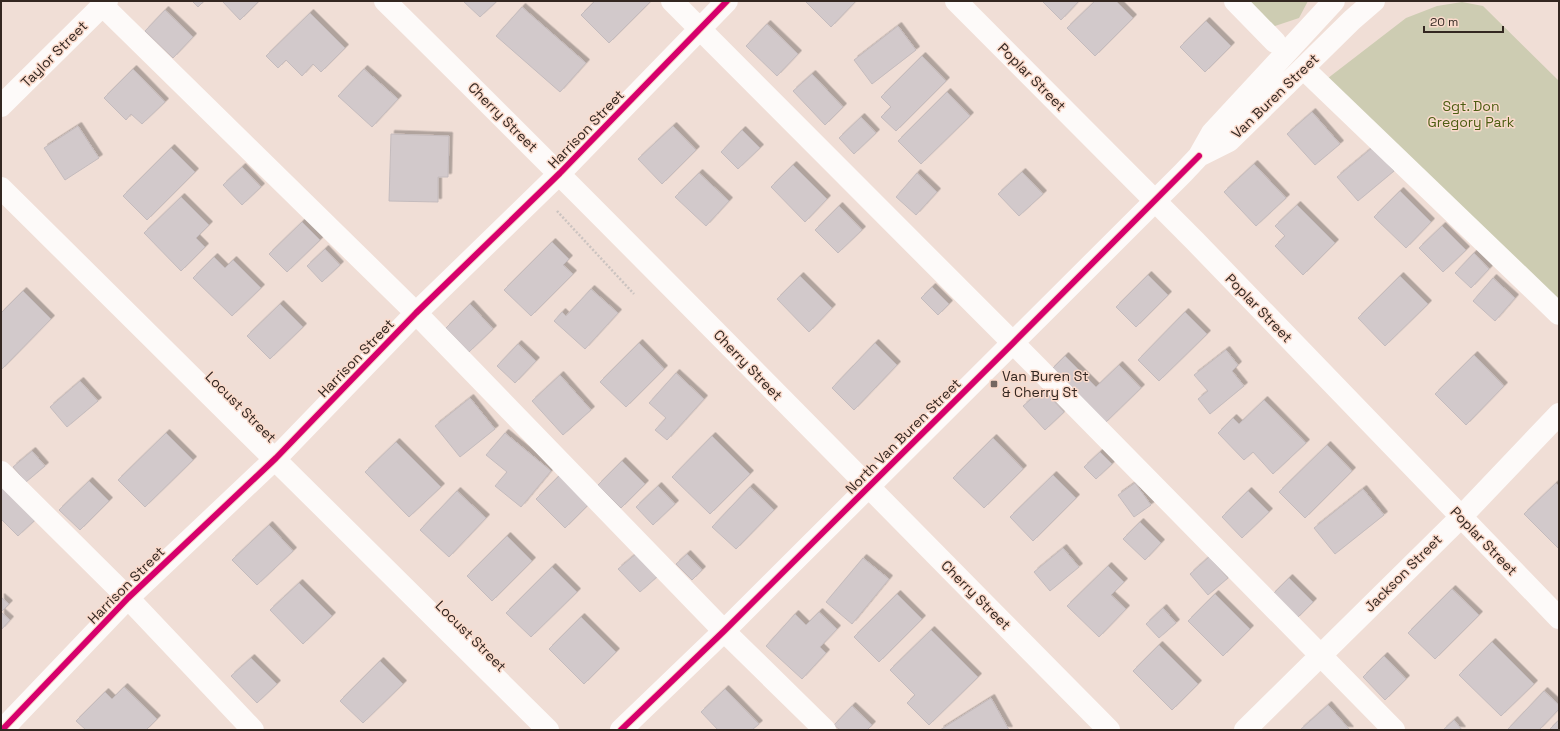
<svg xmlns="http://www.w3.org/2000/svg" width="1560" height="731" viewBox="0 0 1560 731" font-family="'Space Grotesk',sans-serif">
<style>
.green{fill:#cdccb2}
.building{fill:#d2c9cb;stroke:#c4bbbd;filter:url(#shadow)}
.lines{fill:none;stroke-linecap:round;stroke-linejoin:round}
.path{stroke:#cbc3c0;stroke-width:2.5;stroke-dasharray:2 2;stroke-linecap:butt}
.minor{stroke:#fdfaf9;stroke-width:22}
.cycleway-casing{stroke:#fadacb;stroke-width:8}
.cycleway{stroke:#d6006c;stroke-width:6}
.poi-dot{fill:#756760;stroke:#fadacb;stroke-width:1.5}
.labels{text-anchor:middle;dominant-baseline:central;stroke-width:3;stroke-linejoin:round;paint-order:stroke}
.street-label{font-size:14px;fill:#332721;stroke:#fadacb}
.park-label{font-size:14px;fill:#4c5d12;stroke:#fadacb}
.poi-label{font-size:14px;fill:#332721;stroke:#fadacb;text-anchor:start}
</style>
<defs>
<filter id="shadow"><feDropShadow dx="3.5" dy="-3.5" stdDeviation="0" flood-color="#0004"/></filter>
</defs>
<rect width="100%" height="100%" fill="#f0ded6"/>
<path class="green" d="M1248 1H1308L1299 18 1272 27Z
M1462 2 1483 6 1559 81V314L1319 85 1406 18 1437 6Z"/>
<path class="building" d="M192 1H204L198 7Z
M222 1H259L240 20Z
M463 1H497L480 17Z
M595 1H651L609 43 581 15Z
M805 1H856L831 27Z
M1042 1H1079L1061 20Z
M1095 1H1116L1133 18 1095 56 1067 28Z
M522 7 586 63 560 92 496 36Z
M165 10 193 37 173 58 145 31Z
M310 13 345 48 321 72 313 64 302 76 286 60 278 68 266 56Z
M1206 21 1231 46 1205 72 1180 47Z
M767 24 798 54 777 76 746 46Z
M898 26 916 50 872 84 854 60Z
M922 56 946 81 896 131 881 117 891 107 881 97Z
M133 69 165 102 142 124 131 114 126 120 104 98Z
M364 69 398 99 372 127 338 96Z
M812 74 843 107 825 125 793 91Z
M947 92 970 116 921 164 898 141Z
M1312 112 1340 144 1315 165 1287 134Z
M861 117 876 133 854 154 839 138Z
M78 126 99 158 65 180 44 148Z
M673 126 696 150 662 184 638 159Z
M742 130 760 148 738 169 721 152Z
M391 134 449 136 448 177H438V202L389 201Z
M1373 147 1394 171 1358 201 1337 177Z
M171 148 195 172 147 220 123 196Z
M1254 164 1286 198 1256 226 1224 192Z
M793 165 827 199 805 222 771 187Z
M242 167 261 187 242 205 223 185Z
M1022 172 1043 194 1019 216 998 194Z
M699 173 729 201 706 226 675 197Z
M917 173 937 192 916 215 896 197Z
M1400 191 1431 222 1406 248 1374 217Z
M181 197 209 225 196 238 205 247 181 271 144 233Z
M1297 205 1335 243 1303 275 1275 246 1285 236 1275 226Z
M839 206 862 230 838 253 815 230Z
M302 222 320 240 287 272 269 254Z
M1442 226 1466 250 1443 272 1419 248Z
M552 242 569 259 563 265 573 274 531 316 504 290Z
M325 249 340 265 322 282 307 266Z
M1474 253 1489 269 1471 288 1455 273Z
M214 257 225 268 233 260 261 288 232 316 193 278Z
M1148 275 1168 295 1136 327 1116 307Z
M800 276 832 308 809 332 777 299Z
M1400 276 1428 304 1385 346 1358 318Z
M1493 278 1515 298 1495 321 1473 301Z
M932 287 949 304 938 315 921 298Z
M591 289 618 313 585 349 554 321 562 312 566 316Z
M23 291 51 319 1 370V313Z
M280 304 303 327 270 359 247 336Z
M470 304 493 329 469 352 446 328Z
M1185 312 1207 334 1159 381 1138 360Z
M639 343 664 369 626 407 600 382Z
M875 343 897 365 854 410 832 388Z
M518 344 536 361 515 383 497 366Z
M1226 350 1238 365 1232 371 1244 386 1210 414 1198 399 1208 391 1194 375Z
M1474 355 1504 386 1466 425 1435 394Z
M1065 356 1096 387 1119 365 1141 388 1104 424 1051 370Z
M676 373 704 399 667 440 655 430 666 418 649 403Z
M560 375 591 410 563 435 532 401Z
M80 381 98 401 67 427 50 407Z
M1043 389 1064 412 1045 430 1023 406Z
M470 398 495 429 460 457 435 426Z
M1264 400 1306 443 1273 474 1253 452 1244 460 1218 433 1233 418 1239 424Z
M166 433 193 460 145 507 118 480Z
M505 433 551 471 521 507 495 486 507 472 486 455Z
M712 436 750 474 710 514 672 477Z
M993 438 1023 469 984 508 953 478Z
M396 442 441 487 409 517 365 472Z
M1327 445 1352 471 1305 518 1279 492Z
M32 451 45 466 26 482 13 467Z
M1100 452 1112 464 1096 479 1084 467Z
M622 461 645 484 621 508 598 485Z
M1053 475 1076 498 1033 541 1010 517Z
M559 476 588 505 565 528 536 499Z
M89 481 109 501 80 530 59 510Z
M1135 483 1151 505 1134 517 1118 495Z
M1556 483 1559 486V549L1524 514Z
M1 485 35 520 18 536 1 519Z
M658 486 675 504 653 525 636 507Z
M750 487 774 510 736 549 712 527Z
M1363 489 1384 515 1335 554 1314 528Z
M457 491 486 518 449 557 420 530Z
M1248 491 1269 512 1242 538 1222 517Z
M1140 522 1161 543 1145 560 1123 539Z
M269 525 293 551 257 585 232 560Z
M507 536 532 561 492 601 467 576Z
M1063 548 1079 567 1050 591 1034 572Z
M637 553 658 576 640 592 618 569Z
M687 554 702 570 692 580 676 564Z
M1209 557 1228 578 1208 595 1190 574Z
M863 558 889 579 852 624 826 602Z
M1108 566 1124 582 1111 595 1126 609 1099 637 1067 606Z
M552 567 577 592 531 637 506 613Z
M1289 578 1313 602 1296 619 1272 595Z
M299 583 332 616 303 644 270 610Z
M1452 589 1479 615 1435 659 1408 633Z
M897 594 922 619 879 662 854 637Z
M1215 594 1250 629 1223 656 1188 621Z
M1 597 9 604 1 612 10 620 1 630Z
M1163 608 1176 623 1159 638 1146 624Z
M819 612 837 629 820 647 826 653 802 679 766 646 795 614 806 625Z
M581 617 616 652 584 684 549 649Z
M931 630 978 677 929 725 907 703 915 695 890 670Z
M1492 642 1534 684 1501 716 1459 675Z
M1159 645 1198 684 1172 710 1133 671Z
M1384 656 1406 679 1385 700 1363 677Z
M251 658 277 684 257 703 231 676Z
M380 661 403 684 363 723 340 701Z
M124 687 157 719 146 730H86L76 721 105 692 112 699Z
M725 689 759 724 752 730H718L701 712Z
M1544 691 1559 705V709L1539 730H1507Z
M991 698 1009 730H940Z
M1328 705 1350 730H1300Z
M852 706 872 725 867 730H840L834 725Z
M1454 720 1462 730H1443Z
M1559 720V730H1549Z"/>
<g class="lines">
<path class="path" d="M557 211 634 294"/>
<path class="minor" d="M385 1C629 241 868 487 1109 730
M672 1 1037 367 1394 730
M956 1 1195 241 1559 618
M1235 1 1275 42
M102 5 416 313 724 631 825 730
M1303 68 1559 314
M1 106 107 1
M1199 156 1229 141 1352 20 1374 1
M1 188 548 730
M1 472 128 598 253 730
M2 730 128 598 276 458 416 313 560 173 727 1
M621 730 724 631 1183 173 1199 156 1212 133 1334 1
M1245 730 1461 517 1559 414"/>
<defs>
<path id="cycleway" d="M2 730 128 598 276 458 416 313 560 173 727 1
M621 730 724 631 1013 343 1199 156"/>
</defs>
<use href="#cycleway" class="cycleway-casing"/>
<use href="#cycleway" class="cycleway"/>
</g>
<rect class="poi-dot" x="990" y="380" width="8" height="8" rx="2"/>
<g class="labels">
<g class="street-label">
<text transform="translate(54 54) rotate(-45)">Taylor Street</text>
<text transform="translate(1032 77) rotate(45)">Poplar Street</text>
<text transform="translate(1275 96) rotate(-44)">Van Buren Street</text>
<text transform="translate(503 117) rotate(45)">Cherry Street</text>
<text transform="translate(586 129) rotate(-46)">Harrison Street</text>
<text transform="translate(1259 308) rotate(46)">Poplar Street</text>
<text transform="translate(356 358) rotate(-46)">Harrison Street</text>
<text transform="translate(748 365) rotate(46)">Cherry Street</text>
<text transform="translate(241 407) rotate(45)">Locust Street</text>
<text transform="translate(903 436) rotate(-45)">North Van Buren Street</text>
<text transform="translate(1484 541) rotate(46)">Poplar Street</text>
<text transform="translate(1403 573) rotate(-45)">Jackson Street</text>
<text transform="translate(126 585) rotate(-45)">Harrison Street</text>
<text transform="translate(976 595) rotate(45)">Cherry Street</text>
<text transform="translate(471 636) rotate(45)">Locust Street</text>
</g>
<g class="park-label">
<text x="1471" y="106">Sgt. Don<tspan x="1471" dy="16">Gregory Park</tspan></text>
</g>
<g class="poi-label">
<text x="1002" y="376">Van Buren St<tspan x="1002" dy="16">&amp; Cherry St</tspan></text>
</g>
</g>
<rect width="1560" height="731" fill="none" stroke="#332721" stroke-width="4"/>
<path d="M1424 26v6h79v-6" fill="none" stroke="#332721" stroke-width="2"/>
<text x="1430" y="26" font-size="12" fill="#332721" stroke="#fadacb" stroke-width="3" paint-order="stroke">20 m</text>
</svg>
